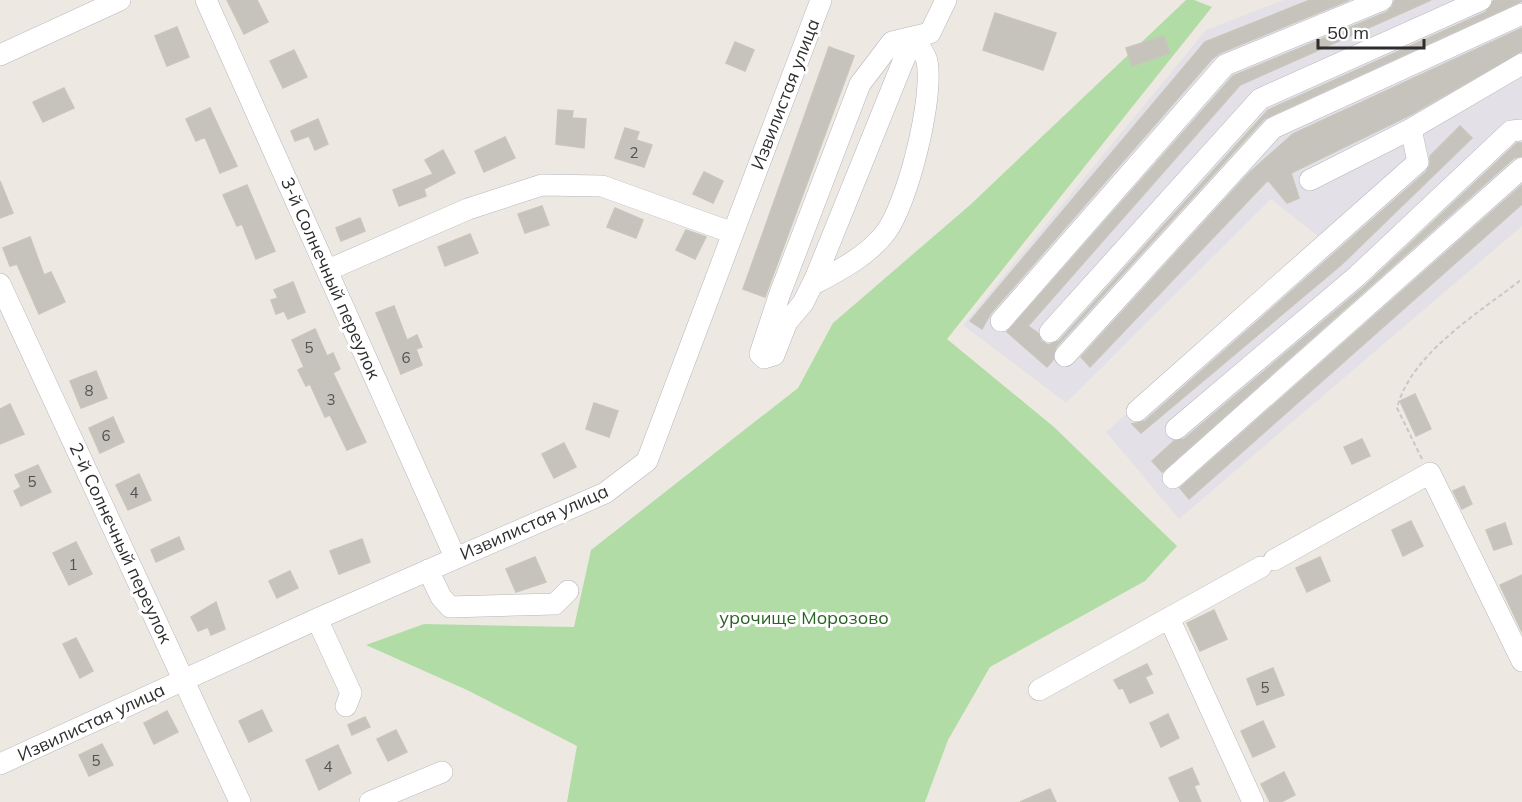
<svg xmlns="http://www.w3.org/2000/svg" width="1522" height="802" viewBox="0 0 1522 802" font-family="Mulish,sans-serif">
<style>
.industrial{fill:#e3e1e7}
.green{fill:#b2dca6}
.building{fill:#c6c3bd;stroke:#c8c5bb;stroke-width:1.5}
.lines{fill:none;stroke-linecap:round;stroke-linejoin:round}
.minor-casing{stroke:#b5b6bf;stroke-width:22}
.path{stroke:#c8c8c8;stroke-width:2;stroke-dasharray:4.5 3;stroke-linecap:butt}
.minor{stroke:#fff;stroke-width:21}
.labels{text-anchor:middle;dominant-baseline:central;stroke-width:6;stroke-linejoin:round;paint-order:stroke}
.number-label{font-size:15px;fill:#535251}
.street-label{font-size:18px;fill:#2d2d2d;stroke:#fff}
.park-label{font-size:18px;fill:#2b6325;stroke:#fff}
</style>
<rect width="100%" height="100%" fill="#ede9e2"/>
<path class="industrial" d="M1284 0H1522V226L1179 519 1106 432 1320 238 1271 199 1066 403 963 325 1206 30Z"/>
<path class="green" d="M1186 0H1194L1212 7 947 339 1054 427 1177 546 1145 581 990 667 948 740 925 802H567L577 746 467 690 366 645 424 624 574 627 591 550 798 388 833 323 970 205Z"/>
<path class="building" d="M227 0H257L268 22 244 34Z
M1310 0H1349L1220 53 1212 59 991 313 982 329 970 321 1205 42Z
M1395 0H1431L1240 85 1028 326 1038 333 1041 341 1048 345 1059 341 1268 110 1486 12 1494 0 1522 1 1264 119 1056 347 1053 360 1047 367 1007 332 1233 76 1387 12 1392 7Z
M995 13 1056 33 1043 70 983 50Z
M177 27 189 57 167 66 155 36Z
M1522 28V51L1410 115 1291 173 1299 198 1287 203 1268 180 1090 367 1081 357 1249 173 1293 134Z
M1164 36 1170 53 1132 66 1126 48Z
M735 42 754 50 745 71 726 63Z
M829 47 854 56 765 297 743 289Z
M294 50 307 77 283 88 270 61Z
M64 88 74 108 43 122 33 102Z
M210 108 237 166 220 173 205 137 196 141 186 119Z
M558 110 573 111 572 118 586 119 584 148 556 144Z
M318 119 328 144 315 150 309 136 295 141 291 131Z
M1460 126 1472 138 1341 265 1141 433 1132 424 1145 421 1426 172 1430 165V156Z
M625 128 639 132 636 140 652 145 644 167 615 158Z
M505 137 515 158 484 172 475 151Z
M1517 143H1522V156L1514 158 1162 472 1152 461 1174 441 1184 439 1365 286Z
M443 150 455 173 424 189 426 196 399 206 393 190 433 174 425 160Z
M704 172 723 181 713 203 693 194Z
M0 181 13 213 0 218Z
M247 185 275 251 256 259 242 224 237 226 223 195Z
M1522 185V204L1189 499 1180 488Z
M542 206 549 225 525 233 518 214Z
M615 208 643 220 636 238 607 227Z
M360 218 365 231 341 241 336 228Z
M686 230 706 237 695 259 676 250Z
M470 234 478 253 445 266 438 247Z
M30 237 44 275 51 272 65 302 39 314 17 264 10 266 3 248Z
M293 282 305 312 288 319 284 311 276 314 271 300 278 298 274 290Z
M394 306 407 340 417 335 422 347 416 349 422 365 401 374 376 313Z
M315 329 327 356 333 353 340 369 333 373 366 442 347 450 330 415 325 417 310 384 306 386 298 370 304 367 292 340Z
M96 371 107 398 81 408 70 381Z
M1415 394 1431 429 1416 436 1400 401Z
M594 403 618 411 609 437 586 429Z
M10 404 24 434 0 444V409Z
M113 417 124 442 100 453 89 428Z
M1362 439 1370 456 1352 464 1344 447Z
M564 443 576 467 554 478 542 454Z
M38 465 51 492 21 506 14 491 21 487 15 475Z
M139 474 151 500 128 510 116 485Z
M1464 486 1472 504 1462 509 1453 491Z
M1411 521 1423 546 1403 556 1392 530Z
M1505 523 1512 544 1494 550 1486 530Z
M179 537 184 549 156 562 151 550Z
M362 539 370 562 339 574 330 551Z
M76 542 92 574 69 585 53 553Z
M535 557 546 582 516 592 506 569Z
M1320 557 1330 581 1307 592 1296 568Z
M290 571 298 588 277 598 269 581Z
M1522 575V632L1500 585Z
M216 602 225 629 211 635 208 627 198 631 191 617Z
M1214 610 1227 639 1200 651 1187 623Z
M76 638 93 671 80 678 63 644Z
M1147 664 1152 674 1145 677 1153 693 1130 703 1123 688 1119 689 1114 680Z
M1273 668 1284 695 1257 705 1247 679Z
M262 710 272 731 249 742 239 721Z
M167 711 178 732 154 744 144 723Z
M1168 714 1179 738 1161 747 1150 723Z
M365 717 370 727 352 735 348 725Z
M1263 721 1275 747 1253 757 1241 731Z
M396 730 407 752 388 761 377 739Z
M102 744 113 765 89 776 79 755Z
M338 745 351 773 319 790 306 760Z
M1192 768 1199 784 1194 786 1201 802H1180L1169 778Z
M1284 772 1295 795 1281 802H1270L1261 784Z
M1050 789 1056 802H1020Z"/>
<g class="lines">
<defs>
<path id="minor" d="M206 0 455 557
M913 37 815 279 803 303 787 322 774 355 764 358 760 354 779 296 860 84 892 42 930 33 946 0
M0 55 120 0
M1310 180 1411 129 1522 64
M328 270 468 209 542 185 602 186 733 233
M0 284 240 802
M812 285C838 271 868 256 886 232 908 202 934 98 927 61 925 53 917 44 913 37
M1001 321 1225 65 1382 0
M1050 332 1260 99 1481 0
M1065 356 1273 128 1522 14
M1137 411 1418 162 1411 129
M1176 429 1357 276 1511 131 1522 130
M1173 478 1522 168
M1274 560 1430 473 1522 661
M428 570 441 597 450 607 555 604 568 591
M1169 618 1253 802
M317 619 351 693 346 706
M1039 690 1261 567
M0 764 317 619 605 493 647 461 821 0
M370 802 442 772"/>
</defs>
<use href="#minor" class="minor-casing"/>
<path class="path" d="M1422 459 1397 408C1411 353 1479 313 1522 279"/>
<use href="#minor" class="minor"/>
</g>
<g class="labels">
<g class="number-label">
<text x="634" y="152">2</text>
<text x="309" y="347">5</text>
<text x="406" y="357">6</text>
<text x="89" y="390">8</text>
<text x="331" y="399">3</text>
<text x="106" y="435">6</text>
<text x="32" y="481">5</text>
<text x="134" y="492">4</text>
<text x="73" y="564">1</text>
<text x="1265" y="687">5</text>
<text x="96" y="760">5</text>
<text x="328" y="766">4</text>
</g>
<g class="street-label">
<text transform="translate(785 94) rotate(-69)">Извилистая улица</text>
<text transform="translate(331 278) rotate(66)">3-й Солнечный переулок</text>
<text transform="translate(534 522) rotate(-24)">Извилистая улица</text>
<text transform="translate(121 543) rotate(65)">2-й Солнечный переулок</text>
<text transform="translate(91 722) rotate(-25)">Извилистая улица</text>
</g>
<g class="park-label">
<text x="804" y="617">урочище Морозово</text>
</g>
</g>
<path d="M1318 39v9h106v-9" fill="none" stroke="#2d2d2d" stroke-width="3"/>
<text x="1327" y="39" font-size="18" fill="#2d2d2d" stroke="#ffffff" stroke-width="4.5" paint-order="stroke">50 m</text>
</svg>
